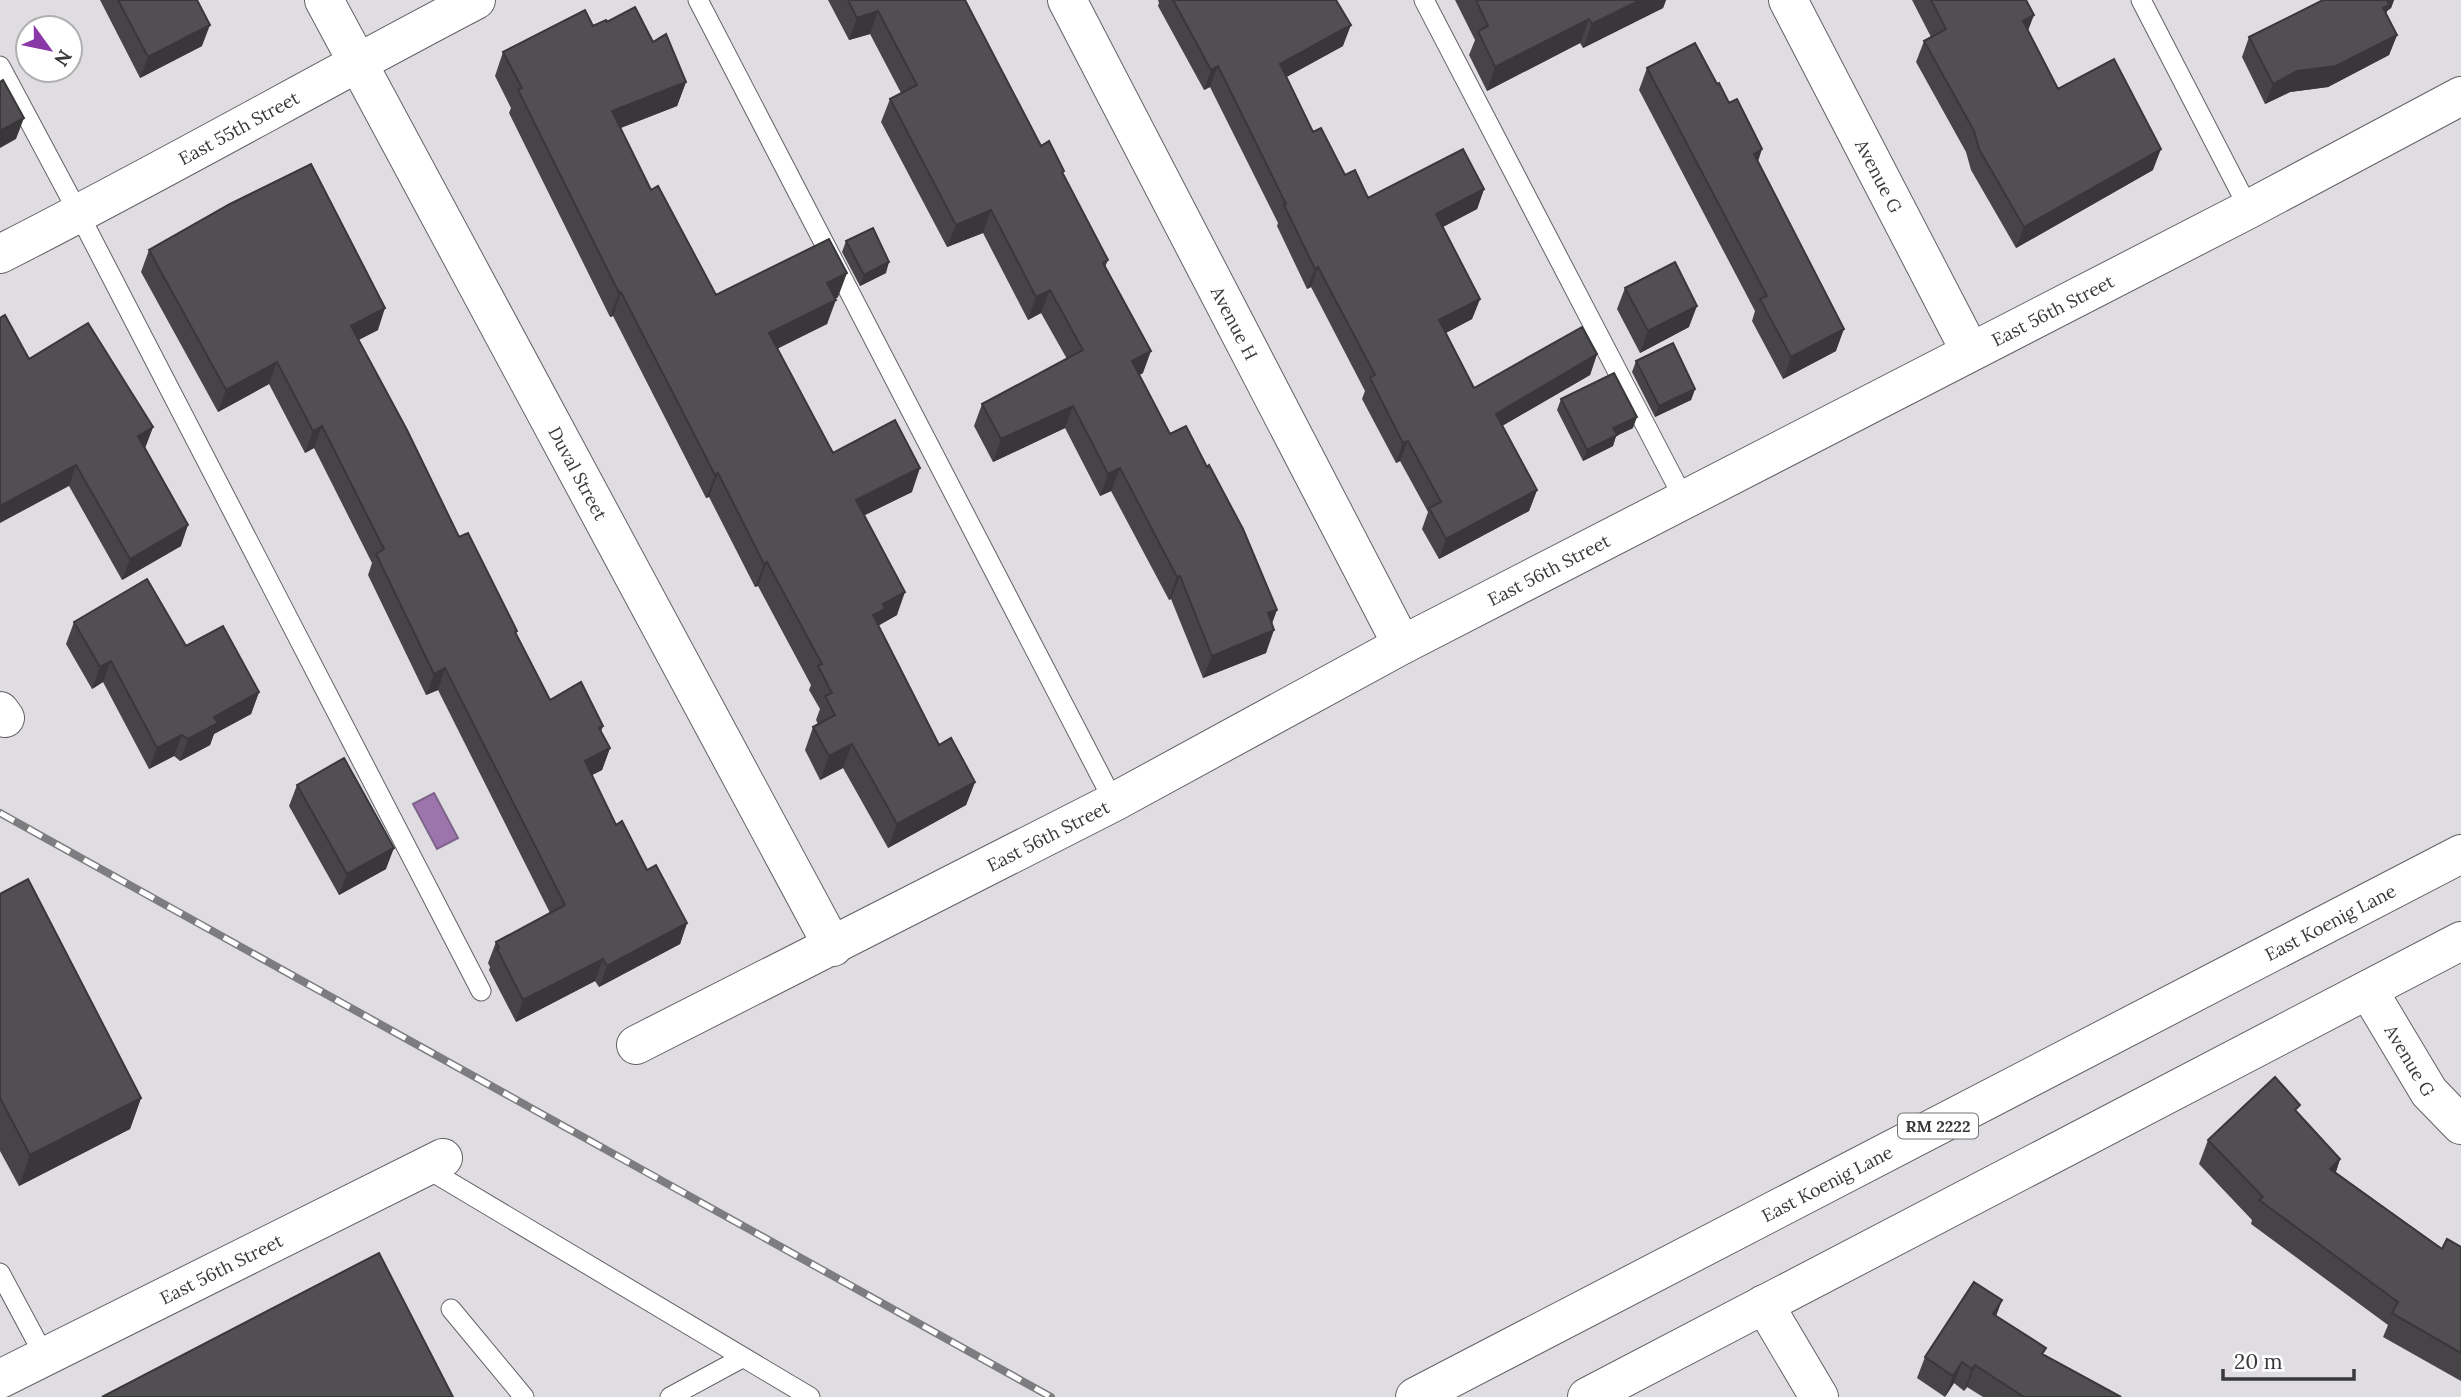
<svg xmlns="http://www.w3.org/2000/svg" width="2461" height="1397" viewBox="0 0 2461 1397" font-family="Lora,serif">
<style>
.water{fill:#9c75ac;stroke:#7e638a;stroke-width:2}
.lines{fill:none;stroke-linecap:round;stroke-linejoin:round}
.lane-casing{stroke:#646165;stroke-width:21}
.street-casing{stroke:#646165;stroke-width:40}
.primary-casing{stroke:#646165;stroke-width:40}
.lane{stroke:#fff;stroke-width:19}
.street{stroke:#fff;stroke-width:38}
.primary{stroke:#fff;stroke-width:38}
.rail-casing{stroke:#7d7c7f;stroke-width:8}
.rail{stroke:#fff;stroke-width:5;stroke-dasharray:16;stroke-linecap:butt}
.wall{fill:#474447}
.shaded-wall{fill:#39373a}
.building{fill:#524f53;stroke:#39373a;stroke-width:2}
.labels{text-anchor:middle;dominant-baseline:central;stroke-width:7;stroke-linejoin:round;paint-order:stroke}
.shield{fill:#fff;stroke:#747475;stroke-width:2}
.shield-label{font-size:16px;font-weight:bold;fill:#39383a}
.street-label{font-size:18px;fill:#39383a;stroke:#fff}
</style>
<rect width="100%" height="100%" fill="#e0dde2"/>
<path class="water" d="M434 793 458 838 437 849 413 804Z"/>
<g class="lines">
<defs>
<path id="lane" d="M698 0 1114 802
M1424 0 1685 501
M2141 0 2249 209
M0 66 79 214 481 991
M426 1168 810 1397
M0 1273 45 1357
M451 1309 524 1397
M670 1397 742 1358"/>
<g id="street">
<path id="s1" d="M324 0 833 947"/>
<path id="s2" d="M1067 0 1402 645"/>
<path id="s3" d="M1788 0 1970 351"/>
<path id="s4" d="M0 254C160 173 317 83 476 0"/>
<path d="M0 711 5 718"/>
<path id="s5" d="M2368 990 2429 1092 2461 1125"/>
<path id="s6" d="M636 1045 1114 802 1402 645 2249 209 2461 96"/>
<path d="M1764 1304 1819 1397"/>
<path id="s7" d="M0 1379 443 1158"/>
</g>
<g id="primary">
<path id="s8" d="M1415 1397 2461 854"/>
<path d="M1587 1397 2461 941"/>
</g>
</defs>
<use href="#lane" class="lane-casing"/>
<use href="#street" class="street-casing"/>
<use href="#primary" class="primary-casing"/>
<use href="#lane" class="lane"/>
<use href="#street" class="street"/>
<use href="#primary" class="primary"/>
<defs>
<path id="rail" d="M0 813 1051 1397"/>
</defs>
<use href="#rail" class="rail-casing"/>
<use href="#rail" class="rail"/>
</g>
<path class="wall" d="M100 0H197L202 46 140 78Z
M828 0H965L1041 146 1064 171 1063 174 1108 260 1105 267 1143 373 1139 375 1272 624 1266 653 1203 678 1171 599 1169 600 1111 491 1100 496 1065 428 993 462 974 426 982 404 1067 359 1041 313 1028 320 983 233 947 247 881 122 890 99 901 93 870 34 849 40Z
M1158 0H1336L1343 46 1286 77 1313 132 1345 175 1368 198 1484 189 1477 209 1443 227 1480 299 1472 319 1446 333 1474 388 1597 354 1590 375 1502 426 1537 490 1529 511 1439 559 1422 529 1428 512 1400 461 1396 463 1362 399 1365 391 1311 287 1307 289 1277 226 1278 223 1210 87 1204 90 1158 6 1159 3Z
M1455 0H1666L1663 8 1583 48 1580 43 1487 91 1469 55 1475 40Z
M1912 0H2026L2028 30 2058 89 2153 170 2016 248 1971 170 1966 152 1916 62 1924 41 1931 37Z
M2323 0H2394L2391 8 2387 11 2386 14 2397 35 2389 55 2328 87 2290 92 2265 104 2242 57 2249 37Z
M607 22 653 42 686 82 677 106 620 128 651 190 716 295 838 297 835 299 827 324 777 348 833 453 912 492 864 515 897 615 878 626 939 745 975 782 966 805 888 848 843 768 820 780 805 750 813 727 818 724 816 720 820 709 809 690 811 685 758 586 755 587 709 497 706 498 613 316 610 317 509 113 511 108 495 76 503 52Z
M1647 68 1758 162 1836 351 1783 379 1752 321 1755 311 1639 90Z
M846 241 886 273 860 286 842 252Z
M149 250 378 330 358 340 459 537 517 631 516 635 550 700 603 726 601 732 610 748 602 770 591 775 616 825 647 870 687 923 680 944 599 987 595 981 516 1022 489 970 490 967 488 963 496 942 550 913 438 690 426 695 368 575 372 563 314 448 305 453 269 384 218 412 141 272Z
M1625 288 1689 327 1640 353 1617 309Z
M29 359 153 427 145 448 181 546 122 580 69 486Z
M1636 361 1695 389 1691 400 1655 417 1632 372Z
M1561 399 1633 428 1616 436 1613 446 1583 461 1557 410Z
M74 622 186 646 259 692 251 714 214 734 210 745 180 761 174 756 149 769 103 682 92 689 66 644Z
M297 785 386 869 339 895 289 806Z
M0 894 141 1098 130 1129 19 1186 0 1151Z
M2297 1113 2340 1159 2336 1172 2442 1249 2461 1247V1381L2383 1337 2388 1325 2251 1224 2252 1220 2199 1164 2208 1140Z
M2002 1300 1996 1316 2044 1355 2121 1397H1983L1967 1387 1964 1391 1954 1383 1945 1397 1917 1378 1925 1357Z"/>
<path class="shaded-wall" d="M1640 0H1666L1663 8 1583 48 1592 24Z
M2383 0H2394L2391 8 2387 11 2382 25Z
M878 11 870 34 849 40 857 18Z
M2034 15 2026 36 2023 21Z
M1589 19 1580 43 1487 91 1495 67Z
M210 25 202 46 140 78 148 57Z
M1351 25 1343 46 1272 85 1280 64Z
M2397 35 2389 55 2328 87 2290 92 2265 104 2273 84 2297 71Z
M1218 66 1210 87 1204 90 1211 70Z
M686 82 677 106 603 135 612 111Z
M24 118 16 139 0 148V131Z
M1762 149 1755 171 1754 154Z
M2161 149 2153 170 2016 248 2024 227Z
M1484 189 1477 209 1429 234 1436 214Z
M991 210 983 233 947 247 956 225Z
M889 262 886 273 860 286 864 275Z
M1318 267 1311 287 1307 289 1315 269Z
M847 273 838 297 819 307 827 283Z
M1050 290 1041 313 1028 320 1036 297Z
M621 292 613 316 610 317 619 293Z
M1480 299 1472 319 1432 340 1439 320Z
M836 300 827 324 761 357 769 333Z
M1697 306 1689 327 1640 353 1648 331Z
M385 308 378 330 343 348 351 326Z
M1844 329 1836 351 1783 379 1791 357Z
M1151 351 1143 373 1124 384 1132 361Z
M1597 354 1590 375 1488 434 1496 414Z
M277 362 269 384 218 412 226 390Z
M1695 389 1691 400 1655 417 1659 406Z
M1073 406 1065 428 993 462 1001 439Z
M1637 417 1633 428 1616 436 1613 446 1583 461 1587 450 1613 428Z
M322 426 314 448 305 453 313 431Z
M153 427 145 448 130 457 138 436Z
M1408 441 1400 461 1396 463 1403 443Z
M76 465 69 486 0 523V506Z
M920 468 912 492 847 524 856 500Z
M1120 468 1111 491 1100 496 1108 474Z
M718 473 709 497 706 498 715 475Z
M1537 490 1529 511 1439 559 1446 539Z
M188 525 181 546 122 580 130 559Z
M767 562 758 586 755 587 764 564Z
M1180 576 1171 599 1169 600 1177 577Z
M905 592 897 615 879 625 876 632 873 615 883 604Z
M1277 610 1269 632 1274 630 1266 653 1203 678 1212 656 1268 613Z
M111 661 103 682 92 689 100 667Z
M445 668 438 690 426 695 434 674Z
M259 692 251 714 214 734 210 745 180 761 188 739 214 717Z
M182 735 174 756 149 769 157 748Z
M852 744 843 768 820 780 829 756Z
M610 748 602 770 577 783 585 761Z
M975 782 966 805 888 848 897 824Z
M394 848 386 869 339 895 347 874Z
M687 923 680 944 599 987 607 966Z
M603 959 595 981 516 1022 523 1000Z
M141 1098 130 1129 19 1186 30 1155Z
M2340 1159 2332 1183 2330 1169Z
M2002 1300 1994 1321 1993 1314Z
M1962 1362 1954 1383 1945 1397 1953 1376Z
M1975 1365 1967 1387 1964 1391 1972 1369Z"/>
<path class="building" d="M118 0H197L210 25 148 57Z
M848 0H965L1041 146 1049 141 1064 171 1062 172 1108 260 1103 263 1151 351 1132 361 1170 434 1186 426 1207 467 1209 465 1243 529 1277 610 1268 613 1274 630 1212 656 1180 576 1177 577 1120 468 1108 474 1073 406 1001 439 982 404 1083 350 1050 290 1036 297 991 210 956 225 890 99 917 85 878 11 857 18Z
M1173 0H1336L1351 25 1280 64 1313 132 1321 128 1345 175 1355 170 1368 198 1463 149 1484 189 1436 214 1480 299 1439 320 1474 388 1582 327 1597 354 1496 414 1537 490 1446 539 1429 508 1441 502 1408 441 1403 443 1370 378 1375 375 1318 267 1315 269 1284 205 1286 204 1218 66 1211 70Z
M1476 0H1640L1592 24 1589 19 1495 67 1478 31 1488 26Z
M1931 0H2026L2034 15 2023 21 2058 89 2114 59 2161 149 2024 227 1979 149 1974 131 1924 41 1946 29Z
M2323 0H2387L2389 5 2383 8 2397 35 2336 66 2297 71 2273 84 2249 37Z
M635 7 653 42 666 34 686 82 612 111 651 190 658 186 716 295 829 239 847 273 827 283 836 300 769 333 833 453 895 420 920 468 856 500 905 592 883 604 885 609 873 615 939 745 951 738 975 782 897 824 852 744 829 756 813 727 835 715 825 696 832 693 818 666 822 664 767 562 764 564 718 473 715 475 621 292 619 293 518 90 522 88 503 52 585 10 593 26 606 20 607 22Z
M1695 43 1717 84 1719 83 1729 103 1737 99 1762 149 1754 154 1844 329 1791 357 1760 299 1767 296 1647 68Z
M3 80 24 118 0 131V82Z
M311 164 385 308 351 326 407 430 459 537 468 533 517 631 515 632 550 700 581 682 603 726 599 728 610 748 585 761 616 825 622 821 647 870 656 865 687 923 607 966 603 959 523 1000 497 949 499 948 496 942 565 905 445 668 434 674 376 554 384 549 322 426 313 431 277 362 226 390 149 250 230 204Z
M873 228 889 262 864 275 846 241Z
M1675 262 1697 306 1648 331 1625 288Z
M5 315 29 359 88 323 153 427 138 436 188 525 130 559 76 465 0 506V318Z
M1673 343 1695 389 1659 406 1636 361Z
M1614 373 1637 417 1613 428 1617 435 1587 450 1561 399Z
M147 579 186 646 223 626 259 692 214 717 218 723 188 739 182 735 157 748 111 661 100 667 74 622Z
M344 758 394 848 347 874 297 785Z
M28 879 141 1098 30 1155 0 1098V894Z
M2275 1077 2300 1105 2295 1110 2340 1159 2330 1169 2442 1249 2447 1239 2461 1247V1353L2392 1313 2398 1302 2259 1200 2263 1197 2208 1140Z
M379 1253 453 1397H102Z
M1974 1282 2002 1300 1993 1314 2046 1348 2042 1354 2121 1397H2024L1975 1365 1972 1369 1962 1362 1953 1376 1925 1357Z"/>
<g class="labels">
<rect class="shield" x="1898" y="1113.5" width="80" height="25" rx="5"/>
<g class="shield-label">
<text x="1938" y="1126">RM 2222</text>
</g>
<g class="street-label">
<text stroke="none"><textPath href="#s4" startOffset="270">East 55th Street</textPath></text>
<text stroke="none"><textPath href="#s3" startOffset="198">Avenue G</textPath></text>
<text stroke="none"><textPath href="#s6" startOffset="1596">East 56th Street</textPath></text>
<text stroke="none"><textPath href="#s2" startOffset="364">Avenue H</textPath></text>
<text stroke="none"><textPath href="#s1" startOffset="537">Duval Street</textPath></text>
<text stroke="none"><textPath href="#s6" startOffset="1029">East 56th Street</textPath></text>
<text stroke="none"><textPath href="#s6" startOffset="462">East 56th Street</textPath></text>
<text stroke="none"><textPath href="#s8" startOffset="1031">East Koenig Lane</textPath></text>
<text stroke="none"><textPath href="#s5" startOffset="82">Avenue G</textPath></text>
<text stroke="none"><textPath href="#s8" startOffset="464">East Koenig Lane</textPath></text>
<text stroke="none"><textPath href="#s7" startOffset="247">East 56th Street</textPath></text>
</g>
</g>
<g transform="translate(49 49) rotate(123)"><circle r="33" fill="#ffffff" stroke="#b0afb0" stroke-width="2"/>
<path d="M0-5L12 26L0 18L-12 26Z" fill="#8a38a8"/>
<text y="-10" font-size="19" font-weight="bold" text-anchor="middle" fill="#39383a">N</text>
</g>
<path d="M2223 1369v10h131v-10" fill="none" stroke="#39383a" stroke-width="3.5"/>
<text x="2234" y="1369" font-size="21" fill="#39383a" stroke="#ffffff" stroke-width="5" paint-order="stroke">20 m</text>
</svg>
